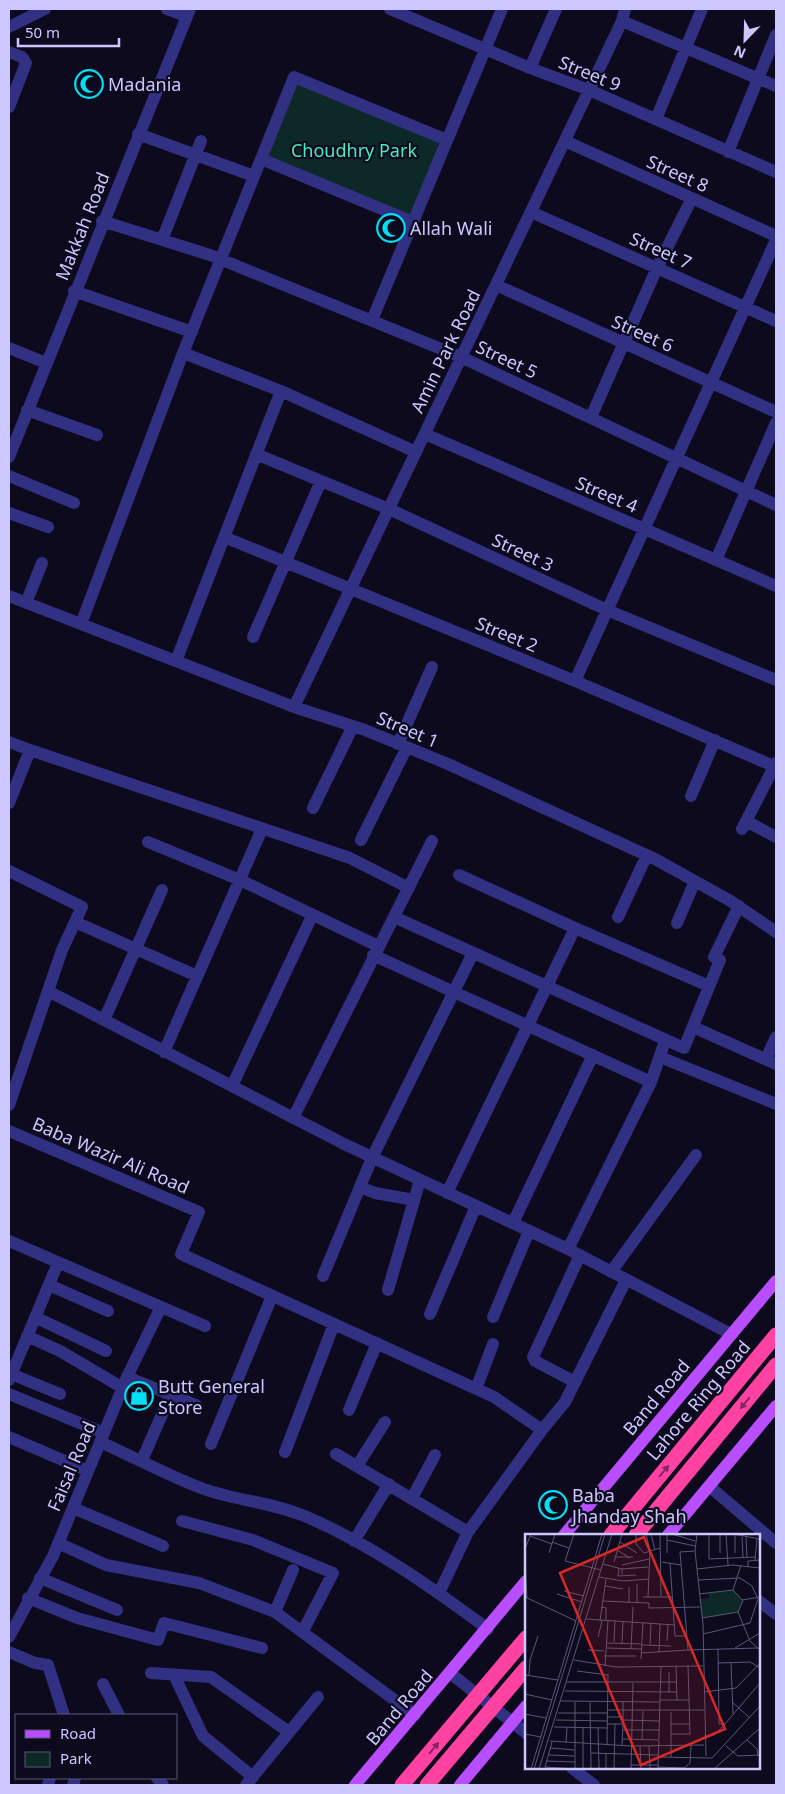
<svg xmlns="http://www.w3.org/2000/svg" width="785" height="1794" viewBox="0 0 785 1794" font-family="'Noto Sans',sans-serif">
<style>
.green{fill:#0d2927}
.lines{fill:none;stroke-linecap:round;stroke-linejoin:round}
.minor{stroke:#313082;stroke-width:12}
.major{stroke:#b84eff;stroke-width:12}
.highway{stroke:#ff42a2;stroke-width:15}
.highway-bridge{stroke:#ff42a2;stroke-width:15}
.oneway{fill:#862660}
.labels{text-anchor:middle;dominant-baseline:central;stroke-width:4.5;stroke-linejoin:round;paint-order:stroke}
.street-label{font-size:18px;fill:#ccc7ff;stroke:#0d0a1e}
.poi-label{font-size:18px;fill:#ccc7ff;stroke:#0d0a1e;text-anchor:start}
.park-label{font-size:18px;fill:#49eabd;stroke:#0d0a1e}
.inset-road{fill:none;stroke:#595678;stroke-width:1}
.view{fill:#d62828;fill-opacity:0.15;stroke:#d62828;stroke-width:2.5}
.inset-edge{fill:none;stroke:#ccc7ff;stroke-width:2.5}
</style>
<rect width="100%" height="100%" fill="#0d0a1e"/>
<path class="green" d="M294 77 447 140 413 222 261 159Z"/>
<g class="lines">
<path class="minor" d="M167 9 186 16
M390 9 530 68 589 90 776 172
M622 21 776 86
M9 27 45 9
M9 52 22 57 26 63 9 107
M530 68 556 9
M656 119 702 9
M138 134 254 176
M565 141 776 236
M728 152 776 35
M261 159 413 222
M531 212 776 321
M102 221 210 255 461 357 776 505
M162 240 201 141
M496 285 776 412
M74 291 192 332
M372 320 502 9
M9 348 46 363
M183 353 281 391 416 452
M27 410 97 435
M591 417 657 268 692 198
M425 434 776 586
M256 454 389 509 607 610 776 680
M9 457 190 9
M9 476 74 503
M9 513 48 527
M224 537 575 681 776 767
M716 560 776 423
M9 596 294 707 365 730 448 764 655 859 729 900 776 932
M26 603 42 563
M81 624 183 353 294 77 447 140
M253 637 321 481
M176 661 281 391
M575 681 776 240
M294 707 622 21 625 9
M9 742 30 750 9 803
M398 744 432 667
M30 750 350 858 409 888
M691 796 715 740
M313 808 353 726
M746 821 776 837
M742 829 776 763
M361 840 407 747
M148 842 240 880 378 946
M9 871 82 907 62 950 9 1105
M459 875 575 928 709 986
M394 917 684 1048 720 960 714 957 739 906
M618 917 647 855
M75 922 197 976
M677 923 695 881
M373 955 651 1082
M48 991 344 1144 568 1249 731 1334
M104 1020 162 890
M693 1027 776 1064
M164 1052 262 829
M660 1057 776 1104
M766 1059 776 1037
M232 1086 312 916
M293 1118 432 841
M9 1131 199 1212 181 1254 494 1397 542 1430
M360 1187 375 1193 414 1200
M447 1193 575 928
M513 1223 593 1055
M9 1241 205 1326
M568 1249 651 1082 665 1041
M611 1272 696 1155
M323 1276 372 1158 473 953
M49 1285 108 1311
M388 1290 420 1180
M430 1314 476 1206
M35 1317 106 1351
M493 1317 529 1231
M27 1336 60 1351 123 1388
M11 1374 60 1394
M127 1377 196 1405
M9 1380 58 1263
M575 1382 535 1361 533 1357 580 1255
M476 1389 493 1344
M9 1394 104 1433
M349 1410 377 1343
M9 1437 88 1471
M100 1442C134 1457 167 1475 201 1488 235 1501 273 1502 307 1517 372 1545 431 1587 488 1629
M211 1444 272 1296
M285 1452 334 1324
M336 1454 468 1532
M142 1460 171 1394
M357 1466 385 1422
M709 1486 776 1543
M412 1498 435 1455
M73 1508 163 1546
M182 1521 253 1540 333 1573 303 1631
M354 1541 389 1484
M58 1543 106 1565 199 1583 275 1612
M293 1570 275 1612 415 1715
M40 1578 117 1610
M439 1593 468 1532 542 1430 565 1402 626 1280
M28 1598 77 1618 158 1640 164 1623 262 1648
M759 1601 776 1614
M9 1637 53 1556 127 1377 161 1307
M9 1652 35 1663 48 1665 64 1715
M151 1673 211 1677 289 1732
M450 1673 526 1733
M174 1675 203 1736 253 1777
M103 1684 119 1715
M572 1768 594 1785
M157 1778 163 1785
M48 1785 50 1778
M73 1785 75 1778
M246 1785 318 1697"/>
<path class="major" d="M564 1535 776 1281
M668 1535 776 1406
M355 1785 526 1581
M460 1785 526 1706"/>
<path class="highway" d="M611 1535 776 1335
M636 1535 776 1365"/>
<path class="highway-bridge" d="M402 1785 526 1638
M427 1785 526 1668"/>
</g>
<defs><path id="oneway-solid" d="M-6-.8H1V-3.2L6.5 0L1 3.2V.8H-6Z" transform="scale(1.25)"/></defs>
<g class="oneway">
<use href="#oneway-solid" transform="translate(745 1403) rotate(130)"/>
<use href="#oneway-solid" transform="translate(664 1471) rotate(-50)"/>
<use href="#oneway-solid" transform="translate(434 1748) rotate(-50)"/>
</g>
<defs>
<symbol id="mosque-ring" viewBox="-11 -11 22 22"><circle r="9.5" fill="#0d0a1e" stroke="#00e0f2" stroke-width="1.5"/><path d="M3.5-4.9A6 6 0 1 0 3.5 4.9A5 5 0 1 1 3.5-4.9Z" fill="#00e0f2"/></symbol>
<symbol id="shop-ring" viewBox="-11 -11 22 22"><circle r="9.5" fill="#0d0a1e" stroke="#00e0f2" stroke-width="1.5"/><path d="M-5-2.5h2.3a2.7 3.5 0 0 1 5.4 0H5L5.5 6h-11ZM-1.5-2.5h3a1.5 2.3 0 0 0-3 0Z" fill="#00e0f2"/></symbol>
</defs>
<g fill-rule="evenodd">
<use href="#mosque-ring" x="73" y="68" width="32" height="32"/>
<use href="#mosque-ring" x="375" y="212" width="32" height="32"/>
<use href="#shop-ring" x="123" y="1380" width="32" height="32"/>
<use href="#mosque-ring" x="537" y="1489" width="32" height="32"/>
</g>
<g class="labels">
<g class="street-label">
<text transform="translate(590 73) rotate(22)">Street 9</text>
<text transform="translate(678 173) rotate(24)">Street 8</text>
<text transform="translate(82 226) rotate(-68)">Makkah Road</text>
<text transform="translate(661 250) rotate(24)">Street 7</text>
<text transform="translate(643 333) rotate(24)">Street 6</text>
<text transform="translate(445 351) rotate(-64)">Amin Park Road</text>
<text transform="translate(507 359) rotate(25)">Street 5</text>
<text transform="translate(607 494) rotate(23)">Street 4</text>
<text transform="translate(523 552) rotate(25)">Street 3</text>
<text transform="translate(507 634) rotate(22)">Street 2</text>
<text transform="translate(408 729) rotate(23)">Street 1</text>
<text transform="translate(111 1155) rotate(23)">Baba Wazir Ali Road</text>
<text transform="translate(656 1397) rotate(-50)">Band Road</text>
<text transform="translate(698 1400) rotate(-50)">Lahore Ring Road</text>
<text transform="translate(71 1466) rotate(-67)">Faisal Road</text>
<text transform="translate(399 1707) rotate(-50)">Band Road</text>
</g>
<g class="poi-label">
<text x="108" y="84">Madania</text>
<text x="410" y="228">Allah Wali</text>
<text x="158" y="1386">Butt General<tspan x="158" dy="21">Store</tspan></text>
<text x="572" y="1495">Baba<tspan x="572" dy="21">Jhanday Shah</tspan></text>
</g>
<g class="park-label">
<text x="354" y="150">Choudhry Park</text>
</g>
</g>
<g transform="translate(525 1534)">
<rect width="235" height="235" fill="#0d0a1e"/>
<path d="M208 56 218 67 213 78 177 84 174 65 184 64V59Z" fill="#0d2927"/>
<path class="inset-road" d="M49 0 40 27 76 36M111 0V10L119 19 135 14M121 0 125 17 123 63M126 0 130 16M135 0 136 62M147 0 170 7M172 0 170 17 178 90 181 222M184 0V25L230 23M201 0 203 31M208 0 235 5M210 1V19M5 2 27 10M217 3 218 24M221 3 222 23M142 6 170 12M27 8 44 14M95 8 112 19M0 15 6 0M92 16 105 24M170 17 155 18 163 116 233 114M24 19 30 0M142 19V0M195 19V0M90 23H108M0 25 2 64M230 26 232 5M89 28 97 0M137 28 156 31M145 29 150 102H162M78 30 97 35V40M97 31 124 25M223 32V27L235 26M94 34 93 42 111 41M97 35 123 33M172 35 207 31 235 34M74 43 98 47 124 45M173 46 215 44 227 52 233 65 225 89 178 100M112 50V69M80 52 98 55M104 53V69M208 56 216 31M39 57 59 62M32 60 57 68M174 60 208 56 218 67M0 63 51 87M118 63H148M217 66 235 63M77 67 124 69V74L175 73M76 73 81 74V87M213 78 225 107 235 116M177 84 213 78 218 67M61 85 150 91M75 87 81 45M73 103 77 87M142 107 143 91M89 108 90 87M81 109 117 110M97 109 98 88M117 111 146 112M125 111 126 89M82 114 116 115M210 114 235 99M106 115 108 73M193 115 194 190H200L235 149M63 116 79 117M134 118 135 90M116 119 163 116M79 122H111M116 125 118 89M49 126 91 133 178 132M193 129 225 128 235 134M206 129 208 180M80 132 83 87M151 132 152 166M52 137 83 141M0 141 33 146M4 141 5 126 13 102M42 148H152M40 157 152 158M144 158V138M179 158 211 154 235 129M0 160 27 166M135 166H164M36 167 135 168M65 168 66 235M208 169 225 184M82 176H179M146 178V223M33 179H82M0 180 21 184M82 183H98M31 186 82 187M98 186 134 187M98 186V168M82 190H98L97 211M146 190H165M29 193 82 194M58 194V235M73 194 74 235M98 196H134M0 200 16 203M146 200H165L163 132M179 202 189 201 200 190M97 205 133 206M117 205 118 177M222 206 232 215 233 222M25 207 106 212 179 211M41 209 42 194M82 211 83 140M115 212 116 235M124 212 125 235M201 212 213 222 235 221M25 214 50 216M66 219 133 221M24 221 50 222M133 223 187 224 235 172M22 227 50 228M106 231H133M20 233 50 235V168M20 233 27 208M133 233 159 234M6 235 77 0M9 235 80 0M14 235 87 0M81 235V219M89 235 90 190M106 235 108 149M133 235 136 133M158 235 165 229 166 212M189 235 235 194"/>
<path class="view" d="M119 3 200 195 116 231 35 39Z"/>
<rect width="235" height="235" class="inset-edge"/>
</g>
<rect width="785" height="1794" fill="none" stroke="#ccc7ff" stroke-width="20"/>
<rect x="15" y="1714" width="162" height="65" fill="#0d0a1e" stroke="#595678"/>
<rect x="25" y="1730" width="25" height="8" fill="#b84eff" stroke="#595678"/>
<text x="60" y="1739" font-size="15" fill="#ccc7ff">Road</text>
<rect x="25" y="1752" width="25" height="15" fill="#0d2927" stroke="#595678"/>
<text x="60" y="1764" font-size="15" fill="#ccc7ff">Park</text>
<g transform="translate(745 40) rotate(203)" stroke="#0d0a1e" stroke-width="4" paint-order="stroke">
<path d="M0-4L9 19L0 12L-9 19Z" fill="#ccc7ff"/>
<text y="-8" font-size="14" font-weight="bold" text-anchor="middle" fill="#ccc7ff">N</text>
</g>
<path d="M18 38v8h101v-8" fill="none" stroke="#ccc7ff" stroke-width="2.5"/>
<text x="25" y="38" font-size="15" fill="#ccc7ff" stroke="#0d0a1e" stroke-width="4" paint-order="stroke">50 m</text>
</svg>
